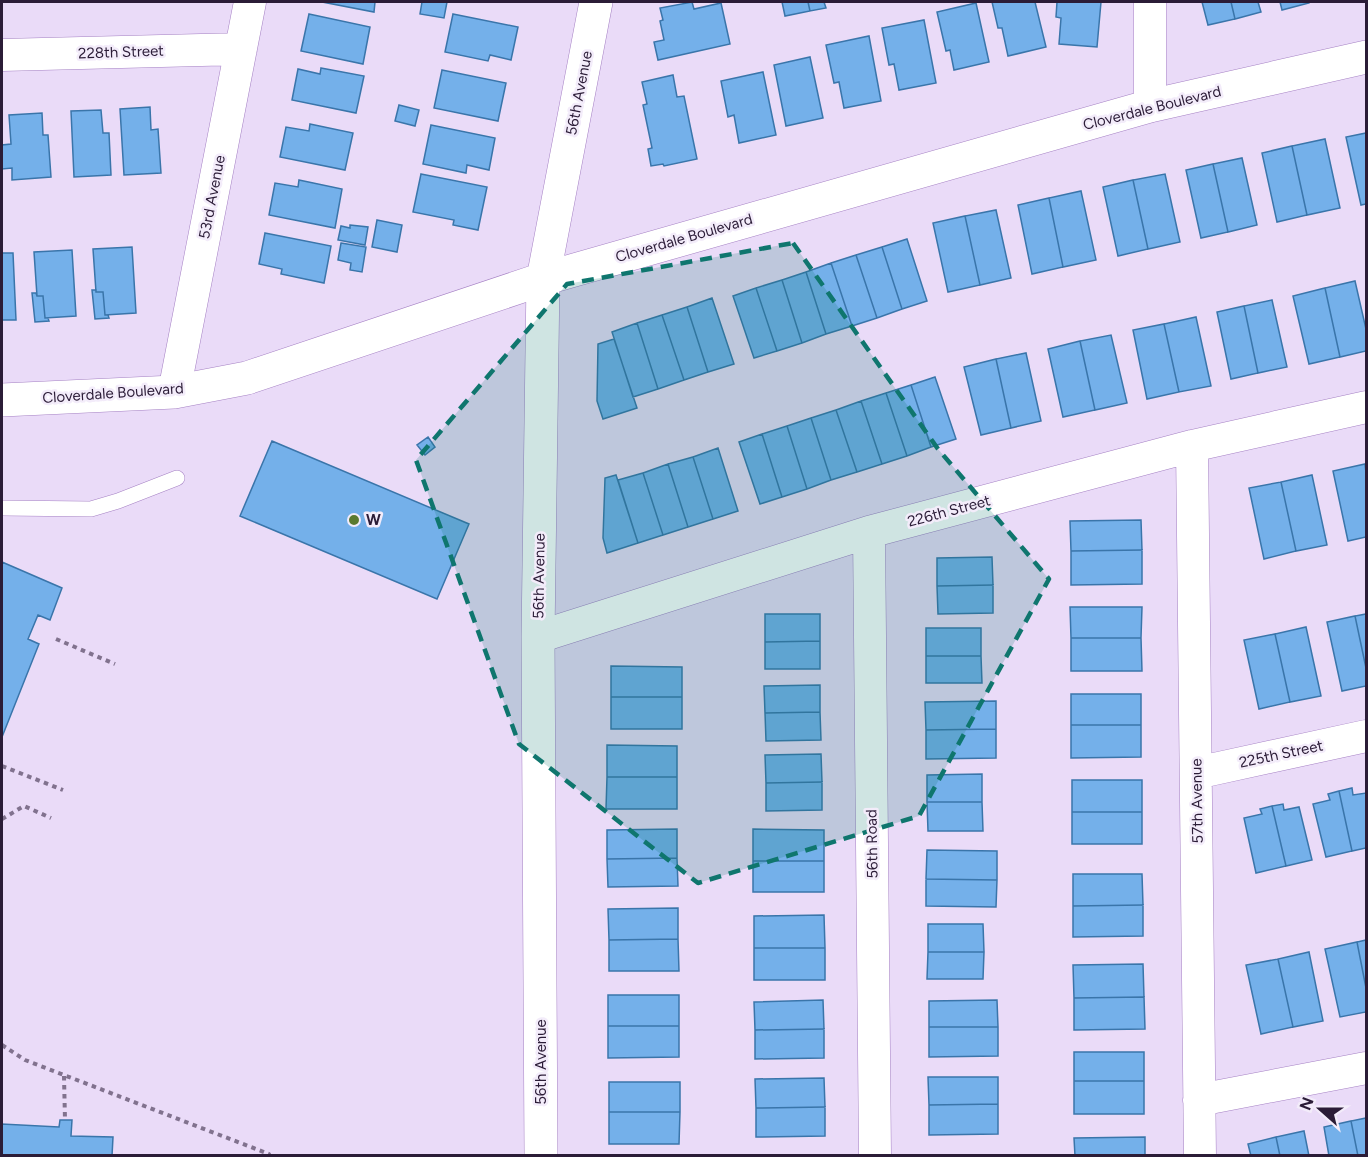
<svg xmlns="http://www.w3.org/2000/svg" width="1368" height="1157" viewBox="0 0 1368 1157" font-family="Figtree,sans-serif">
<style>
.building{fill:#74b0ea;stroke:#3a75aa;stroke-width:1.5}
.lines{fill:none;stroke-linecap:round;stroke-linejoin:round}
.lane-casing{stroke:#a581c4;stroke-width:16}
.street-casing{stroke:#a581c4;stroke-width:33}
.secondary-casing{stroke:#a581c4;stroke-width:34}
.path{stroke:#81728e;stroke-width:4;stroke-dasharray:4.5 4.5;stroke-linecap:butt}
.lane{stroke:#fff;stroke-width:15}
.street{stroke:#fff;stroke-width:32}
.secondary{stroke:#fff;stroke-width:33}
.marked{fill:#0f766e;fill-opacity:0.2;stroke:#0f766e;stroke-width:4.5;stroke-dasharray:12 8;stroke-linejoin:round}
.poi-dot{fill:#5b7a30;stroke:#f3ecfa;stroke-width:2}
.labels{text-anchor:middle;dominant-baseline:central;stroke-width:5;stroke-linejoin:round;paint-order:stroke}
.street-label{font-size:15px;fill:#2b1c37;stroke:#f3ecfa}
.poi-label{font-size:15px;font-weight:bold;fill:#2b1c37;stroke:#f3ecfa;text-anchor:start}
</style>
<rect width="100%" height="100%" fill="#eadbf8"/>
<path class="building" d="M322 2H375L374 12Z
M422 2H447L444 18 420 14Z
M692 2 694 9 721 3 730 44 658 60 654 42 664 40 660 21 663 20 660 8Z
M782 2H808L810 11 785 16Z
M808 2H824L826 8 810 11Z
M992 2H1035L1046 47 1008 56 1002 28H998Z
M1057 2H1101L1097 47 1059 44 1061 18 1056 17Z
M1202 2H1231L1235 19 1208 25Z
M1231 2H1258L1261 12 1235 19Z
M1280 2H1309V3L1282 10Z
M976 3 989 62 954 70 950 50 946 51 937 12Z
M309 14 370 27 363 64 301 51Z
M453 14 518 27 511 60 490 55 488 61 445 52Z
M924 20 936 83 899 90 894 64 889 65 882 28Z
M869 36 881 101 844 108 839 82 834 83 826 45Z
M810 57 823 118 786 126 774 65Z
M321 68 364 76 356 113 292 100 298 69 320 74Z
M442 70 506 83 498 121 434 108Z
M763 72 776 135 739 143 734 115 728 117 721 81Z
M673 75 677 97 684 96 697 159 664 166 663 164 651 166 648 149 652 148 643 105 647 104 642 82Z
M399 105 419 110 415 126 395 121Z
M150 107 151 130 158 129 161 173 124 175 120 109Z
M101 110 103 133H109L111 175 74 177 71 111Z
M42 113 43 135H48L51 177 12 180V168L2 169V145L11 144 9 115Z
M310 124 353 133 345 170 280 157 286 127 309 131Z
M431 125 495 138 489 170 467 165 466 173 423 164Z
M1366 133V204L1361 205 1346 137Z
M1325 139 1340 208 1307 215 1292 146Z
M1292 146 1307 215 1277 222 1262 153Z
M1242 158 1257 225 1228 232 1213 164Z
M1213 164 1228 232 1201 238 1186 170Z
M421 174 487 187 478 230 453 225 454 220 413 212Z
M1165 174 1180 242 1148 249 1133 180Z
M299 180 342 189 335 228 269 215 275 183 298 187Z
M1133 180 1148 249 1118 256 1103 187Z
M1081 191 1096 260 1063 267 1049 198Z
M1049 198 1063 267 1032 274 1018 205Z
M996 210 1011 278 980 285 965 216Z
M965 216 980 285 948 292 933 223Z
M377 220 402 225 397 252 372 247Z
M350 225 368 227 365 245 338 240 341 226 350 228Z
M265 233 331 246 324 283 281 274 282 269 259 264Z
M907 239 927 301 902 309 882 247Z
M341 243 366 247 362 272 350 270 351 263 338 260Z
M132 247 136 313 105 315 103 292H96L93 249Z
M882 247 902 309 877 318 856 255Z
M72 250 76 316 45 318 43 296H37L34 252Z
M2 253H13L16 320H2Z
M856 255 877 318 852 326 831 263Z
M831 263 852 326 826 334 806 272Z
M806 272 826 334 802 343 782 280Z
M782 280 802 343 777 351 756 288Z
M1355 281 1366 329V351L1340 357 1325 288Z
M756 288 777 351 754 358 733 296Z
M1325 288 1340 357 1309 364 1293 296Z
M92 290H96V292H103L105 315H108L109 318 95 319Z
M32 293H36L37 296H43L45 318H48L49 321 35 322Z
M712 298 734 364 708 372 687 307Z
M1272 300 1287 367 1258 373 1244 306Z
M1244 306 1258 373 1231 379 1217 312Z
M687 307 708 372 684 380 662 315Z
M662 315 684 380 658 389 637 323Z
M1196 317 1211 386 1179 392 1164 324Z
M637 323 658 389 633 397 612 332Z
M1164 324 1179 392 1147 399 1133 330Z
M1111 335 1127 403 1095 410 1080 341Z
M614 339 637 408 603 419 597 401 598 344Z
M1080 341 1095 410 1063 417 1048 349Z
M1026 353 1041 421 1011 428 996 359Z
M996 359 1011 428 981 435 964 367Z
M935 377 956 439 931 447 911 385Z
M911 385 931 447 907 456 886 393Z
M886 393 907 456 882 464 861 401Z
M861 401 882 464 857 472 836 410Z
M836 410 857 472 831 480 811 418Z
M811 418 831 480 807 489 787 426Z
M787 426 807 489 782 497 762 434Z
M762 434 782 497 760 504 739 442Z
M428 437 435 447 425 455 417 445Z
M272 441 469 524 437 599 240 516Z
M718 448 738 511 713 519 693 457Z
M693 457 713 519 688 527 668 464Z
M668 464 688 527 663 535 643 473Z
M1365 464 1366 473V537L1348 541 1333 471Z
M643 473 663 535 638 543 618 480Z
M616 475 638 543 607 553 603 538 605 478Z
M1312 475 1327 545 1296 551 1281 482Z
M1281 482 1296 551 1264 559 1249 488Z
M1141 520 1142 550 1071 551 1070 521Z
M1142 550V584L1071 585V551Z
M992 557 993 585 937 586V558Z
M2 562 62 588 50 620 38 615 28 639 39 644 2 737Z
M993 585V613L938 614 937 586Z
M1070 607H1142L1141 638H1071Z
M765 614H820V641L765 642Z
M1366 614V668L1355 616Z
M1355 616 1366 668V686L1342 691 1327 622Z
M1306 627 1321 696 1290 702 1275 634Z
M926 628H981V656H926Z
M1275 634 1290 702 1259 709 1244 640Z
M1071 638H1141L1142 671H1071Z
M820 641V669H765V642Z
M926 656H981L982 683H926Z
M611 666 682 667V697H611Z
M820 685V712L765 713 764 686Z
M1071 694H1141V725H1071Z
M611 697H682V729H611Z
M996 701V729L926 730 925 702Z
M820 712 821 740 766 741 765 713Z
M1071 725H1141V757L1071 758Z
M996 729V758L926 759V730Z
M607 745 677 746V777H607Z
M821 754 822 782 766 783 765 755Z
M982 774V802H927V775Z
M607 777H677V809H606Z
M1072 780H1142V812H1072Z
M822 782V810L766 811V783Z
M1352 788 1353 795 1366 793V848L1352 851 1339 791Z
M1339 791 1352 851 1326 857 1313 804 1330 800 1328 794Z
M927 802H982L983 831H928Z
M1283 804 1284 810 1299 807 1312 860 1286 866 1272 806Z
M1272 806 1286 866 1256 873 1244 818 1262 814 1260 809Z
M1072 812H1142V844H1072Z
M677 829V858L607 859V830Z
M753 829 824 830V861H753Z
M927 850 997 851V880L926 879Z
M677 858 678 886 608 887 607 859Z
M753 861H824V892H753Z
M1073 874H1142L1143 905 1073 906Z
M926 879 997 880 996 907 926 906Z
M1143 905V936L1073 937V906Z
M678 908V939L609 940 608 909Z
M824 915 825 948H754V916Z
M928 924H983L984 952H928Z
M678 939 679 971H609V940Z
M1366 940V988L1357 942Z
M1357 942 1366 988V1012L1340 1017 1325 949Z
M754 948H825V980H754Z
M928 952H984L983 979H927Z
M1309 952 1323 1021 1293 1027 1278 959Z
M1278 959 1293 1027 1261 1034 1246 965Z
M1143 964 1144 997 1074 998 1073 965Z
M608 995H679V1026H608Z
M1144 997 1145 1029 1074 1030V998Z
M823 1000 824 1029 755 1030 754 1002Z
M997 1000 998 1027H929V1001Z
M608 1026H679V1057L608 1058Z
M929 1027H998V1056L929 1057Z
M824 1029V1058L755 1059V1030Z
M1074 1052H1144V1081H1074Z
M928 1077H998V1104L929 1105Z
M824 1078 825 1107 756 1108 755 1079Z
M1074 1081H1144V1114H1074Z
M609 1082H680V1112H609Z
M998 1104V1134L929 1135V1105Z
M825 1107V1136L756 1137V1108Z
M609 1112H680L679 1144H609Z
M1366 1118V1156H1358L1351 1121Z
M60 1120H72L71 1136 113 1137 112 1156H2V1124L59 1127Z
M1351 1121 1358 1156H1329L1324 1127Z
M1304 1131 1309 1156H1280L1276 1137Z
M1145 1137V1156H1075L1074 1138Z
M1276 1137 1280 1156H1251L1248 1144Z"/>
<g class="lines">
<defs>
<path id="lane" d="M2 508 91 509 118 501 177 478"/>
<path id="street" d="M1150 2V106
M2 55 241 49
M174 392 250 2
M1192 446 1200 1156
M869 532 875 1156
M538 637 869 532 1192 446 1366 407
M1196 773 1366 736
M1199 1100 1366 1068"/>
<path id="secondary" d="M2 400 174 392 247 378 543 279 1150 106 1366 57
M541 1156 538 637 543 279 596 2"/>
</defs>
<use href="#lane" class="lane-casing"/>
<use href="#street" class="street-casing"/>
<use href="#secondary" class="secondary-casing"/>
<path class="path" d="M56 639 115 664
M2 766 63 790
M2 819 24 806 51 818
M2 1045 25 1060 269 1154V1156
M64 1076 65 1120"/>
<use href="#lane" class="lane"/>
<use href="#street" class="street"/>
<use href="#secondary" class="secondary"/>
</g>
<path class="marked" d="M793 243 938 449 1049 579 919 816 698 883 519 744 416 460 567 284Z"/>
<circle class="poi-dot" cx="354" cy="520" r="6"/>
<g class="labels">
<g class="street-label">
<text transform="translate(121 52) rotate(-2)">228th Street</text>
<text transform="translate(579 93) rotate(-79)">56th Avenue</text>
<text transform="translate(1152 108) rotate(-14)">Cloverdale Boulevard</text>
<text transform="translate(212 197) rotate(-79)">53rd Avenue</text>
<text transform="translate(684 238) rotate(-16)">Cloverdale Boulevard</text>
<text transform="translate(113 393) rotate(-4)">Cloverdale Boulevard</text>
<text transform="translate(949 511) rotate(-15)">226th Street</text>
<text transform="translate(539 576) rotate(-89)">56th Avenue</text>
<text transform="translate(1281 754) rotate(-12)">225th Street</text>
<text transform="translate(1197 801) rotate(-91)">57th Avenue</text>
<text transform="translate(872 844) rotate(-91)">56th Road</text>
<text transform="translate(541 1062) rotate(-90)">56th Avenue</text>
</g>
<g class="poi-label">
<text x="366" y="520">W</text>
</g>
</g>
<rect width="1368" height="1157" fill="none" stroke="#2b1c37" stroke-width="6"/>
<g transform="translate(1320 1109) rotate(291)" stroke="#f3ecfa" stroke-width="4.5" paint-order="stroke">
<path d="M0-4.5L10 22L0 15L-10 22Z" fill="#2b1c37"/>
<text y="-9" font-size="16" font-weight="bold" text-anchor="middle" fill="#2b1c37">N</text>
</g>
</svg>
